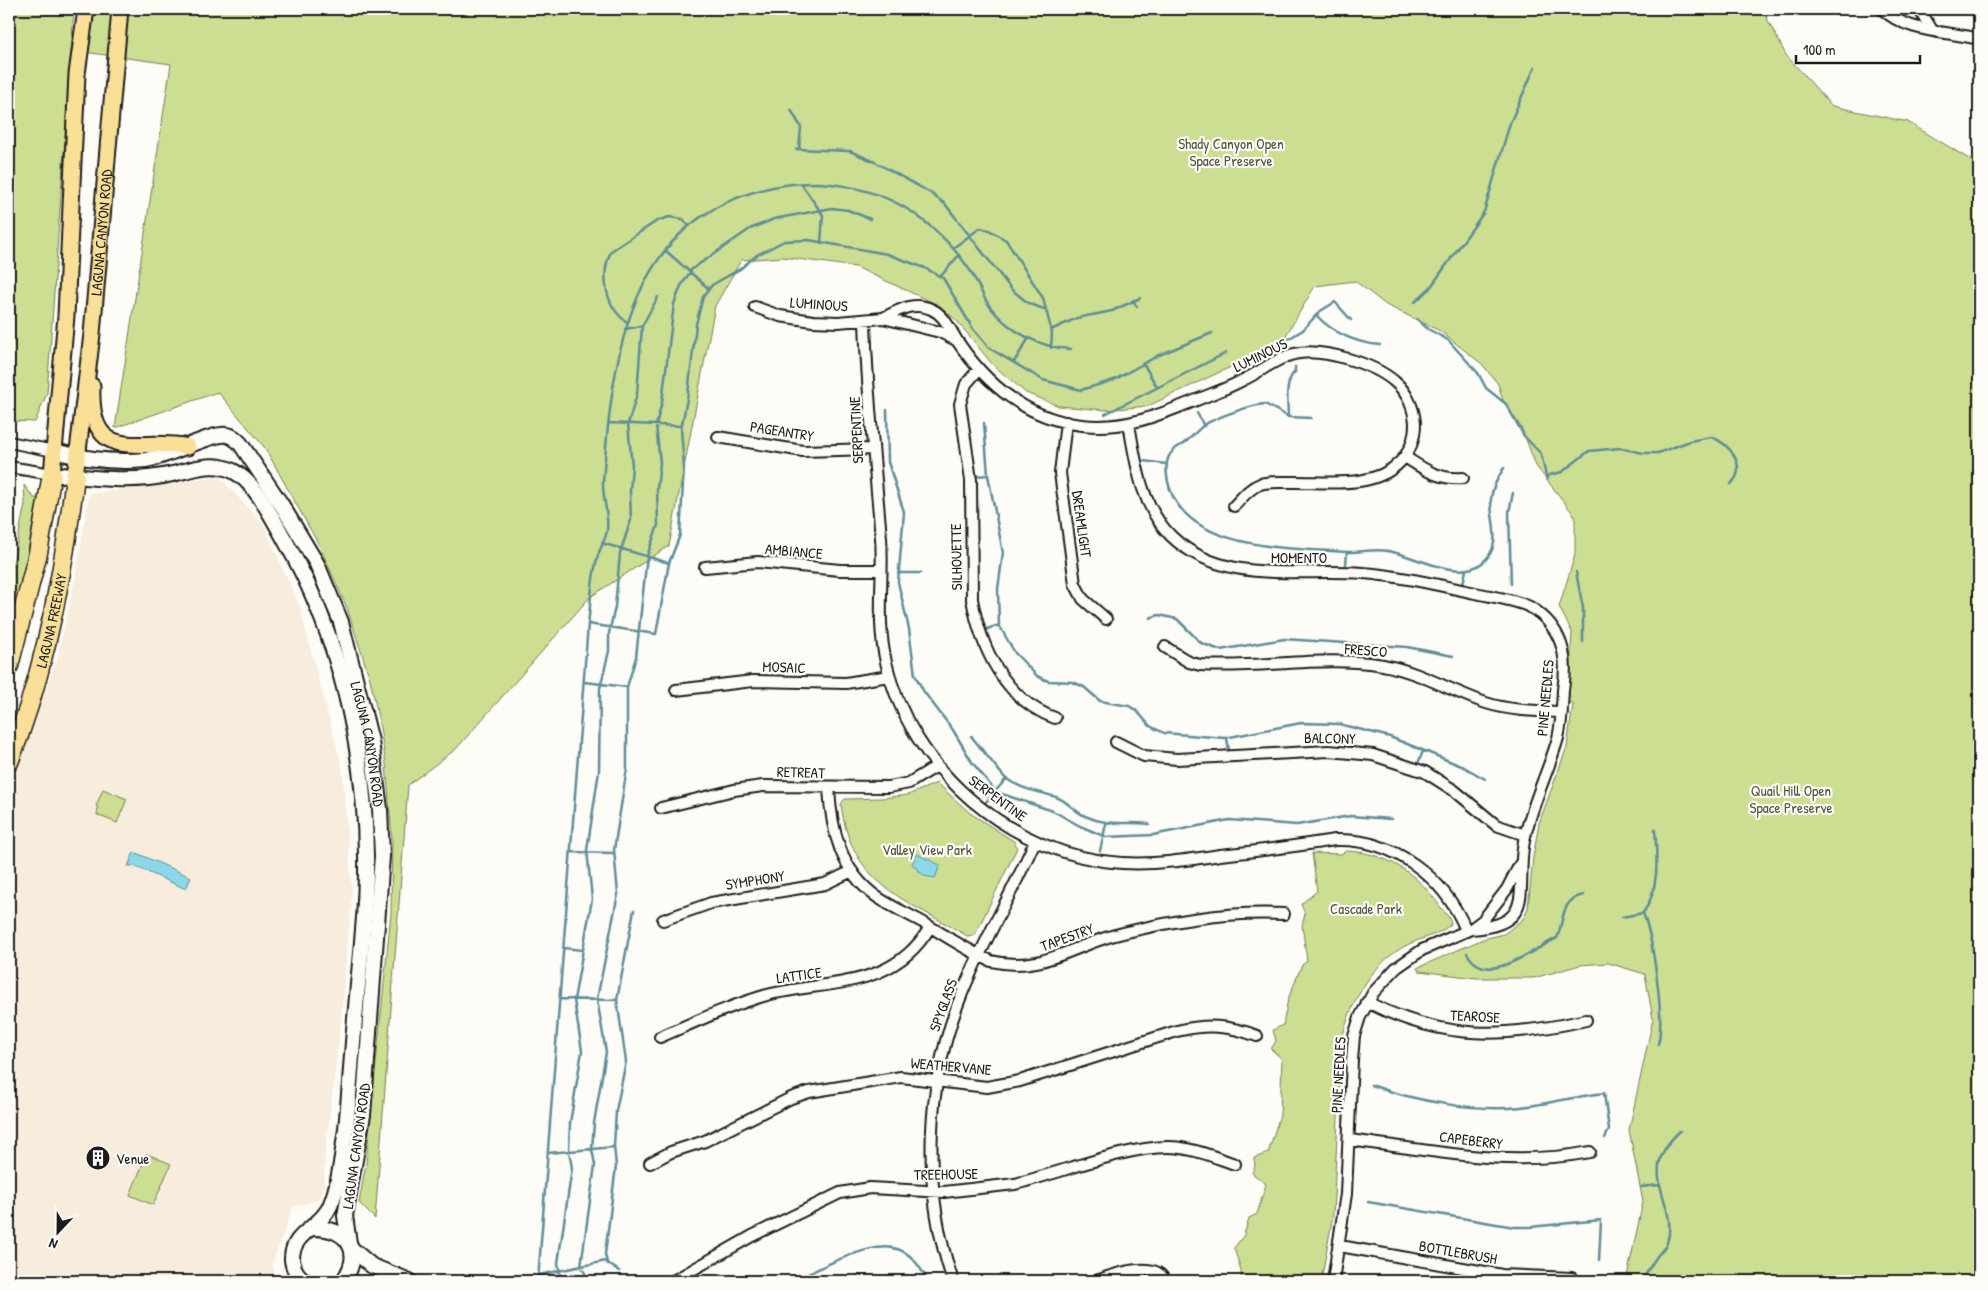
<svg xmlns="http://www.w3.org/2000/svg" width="1988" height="1290" viewBox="0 0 1988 1290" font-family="'Patrick Hand',sans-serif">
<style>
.built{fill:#f8ecdc}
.green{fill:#ccde92;stroke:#747d57}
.water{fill:#8ad8e9;stroke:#5e8d97}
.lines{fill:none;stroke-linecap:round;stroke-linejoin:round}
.stream{stroke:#5e8d97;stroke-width:2.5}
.minor-casing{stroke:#1c1c1c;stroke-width:14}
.secondary-casing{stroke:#1c1c1c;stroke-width:18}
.primary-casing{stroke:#1c1c1c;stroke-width:19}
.motorway-casing{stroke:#1c1c1c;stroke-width:21}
.minor{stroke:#fdfcf7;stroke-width:10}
.secondary{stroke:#fdfcf7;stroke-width:14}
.primary{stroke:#fadf96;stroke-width:15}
.motorway{stroke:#fadf96;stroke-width:18}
.labels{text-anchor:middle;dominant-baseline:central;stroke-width:4.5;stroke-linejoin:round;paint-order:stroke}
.park-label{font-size:15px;fill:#51563f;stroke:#fdfcf7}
.street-label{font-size:15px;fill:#1c1c1c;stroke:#fdfcf7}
.poi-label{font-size:15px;fill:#1c1c1c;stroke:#fdfcf7;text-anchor:start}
</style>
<rect width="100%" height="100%" fill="#fdfcf7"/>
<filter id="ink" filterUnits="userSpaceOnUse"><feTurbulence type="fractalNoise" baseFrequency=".02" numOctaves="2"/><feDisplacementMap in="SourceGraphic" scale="10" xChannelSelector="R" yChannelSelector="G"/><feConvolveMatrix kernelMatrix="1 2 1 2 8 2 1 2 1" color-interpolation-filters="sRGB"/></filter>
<g filter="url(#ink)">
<path class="built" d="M219 476 264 526 299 605 342 767 352 892 341 1021 325 1153 324 1189 317 1200 293 1207 272 1264 277 1281H9V785L57 660 76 575 89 494Z"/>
<path class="green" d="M9 9H74L47 393 35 422 9 421Z
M96 9H1762L1786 55 1832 106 1908 122 1979 165V1281H1626L1643 1202 1629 1130 1653 1019 1645 974 1608 963 1580 965 1534 978H1476L1419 971 1417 968 1483 939 1504 934 1523 919 1528 908 1533 857 1539 823 1567 747 1573 704 1568 703 1572 632 1559 607 1575 555V516L1536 466 1522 429 1503 400 1498 384 1482 364 1440 331 1386 305 1355 281 1315 286 1285 337 1239 363 1148 406 1105 410 1059 406 1026 393 993 365 957 321 940 306 856 267 783 257 741 260 715 306 669 546 590 597 456 749 408 785 375 1219 359 1203 366 1163 391 913 392 839 386 764 378 716 370 679 347 608 319 545 265 448 218 392 115 428 171 64 84 52Z
M24 485 34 498H38L21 587 9 630V583L25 504Z
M937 783 970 813 1015 842 1017 848 975 935 969 937C906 899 851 886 841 804L845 799 882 798 908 795Z
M103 789 127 799 117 823 97 815 98 807 96 806Z
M1346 851C1385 852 1417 873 1439 905 1443 911 1450 917 1451 924 1441 934 1422 938 1409 944 1372 962 1351 1001 1342 1039L1333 1215 1321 1281H1241V1270L1234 1248 1244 1235 1249 1218 1257 1214 1266 1184 1252 1173 1255 1166 1254 1158 1268 1153 1280 1115 1282 1059 1271 1049 1276 1041 1273 1030 1283 1025 1288 999 1302 965 1307 961 1302 925 1305 914 1301 904 1317 891 1312 853 1341 854Z
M147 1154 171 1164 153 1205 130 1195Z"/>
<path class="water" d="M134 852 191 877 186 889 134 866H128Z
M917 854 940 865 935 878 924 876 912 864Z"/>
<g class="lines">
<path class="stream" d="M791 110 801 127 799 149
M796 149 850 151 875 162 929 192 945 204 1012 290 1028 303 1046 310
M802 185 823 215 821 243
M953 248 980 228 989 230 1006 240 1043 298 1052 333 1051 348
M665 250 708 288
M941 276 959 255
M1133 300 1137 307
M1415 302 1430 288 1484 212 1510 123 1535 67
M1317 316C1333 333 1356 343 1380 345
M1417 319 1428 329 1448 340 1478 373 1486 388 1506 404 1524 436 1541 454 1547 480 1549 475 1562 472 1589 451 1620 448 1643 453H1658L1690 441 1711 437C1730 443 1748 467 1731 484
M627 322C605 307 600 275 611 251L657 221 669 217 683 219 689 226
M625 329 642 326
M1051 330 1077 318 1112 311 1140 298
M1263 357 1267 352 1303 330 1319 312 1335 302 1351 320
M1014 362 1029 338
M1143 363 1157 387
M887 410 888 462 904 512 898 582 909 629 915 675 924 692 953 730 972 762 996 792 1053 811 1080 826 1106 837 1153 835 1229 820 1297 825 1350 816 1391 819
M1197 413 1204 426
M1105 414 1226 353
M1288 417C1288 404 1284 381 1295 372V367
M1311 418 1289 417 1265 404C1251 405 1217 417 1204 425 1196 431 1190 440 1181 445 1168 452 1165 461 1167 476 1177 551 1290 548 1346 552 1360 553 1374 548 1388 551 1413 555 1459 582 1482 563 1504 545 1490 522 1491 499 1492 488 1498 477 1504 468
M609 423 681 426
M984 423 988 475 1003 553 998 589 999 625 1015 653 1037 676 1048 681 1073 682 1084 687 1100 701 1129 706 1136 710 1150 726 1164 733 1225 738 1301 723 1339 724 1390 737 1464 767 1485 779
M1144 461 1166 464
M977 476 988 475
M602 543 669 563
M1346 564 1347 553
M1576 572 1583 608V642
M898 573H921
M1463 584 1466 570
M1511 584 1509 512 1513 493
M1150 618 1159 615 1177 619 1201 643 1220 650 1284 639 1407 647 1453 656
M588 624 656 634 669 563 680 535 684 467 681 429 688 394 696 324 703 297 712 285 740 269 757 255 784 241 809 240 887 254 925 268 943 278 973 329 989 348 1043 380 1081 390 1114 380 1159 355 1212 333
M987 629 999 625
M1368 655V646
M584 682 627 687
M971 736 1005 778C1022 790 1038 791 1056 797 1066 800 1074 811 1085 816 1109 827 1125 821 1149 824
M1227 738 1229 751
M1419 761 1423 751
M986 802 1006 779
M1100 851 1106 824
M570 852 614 853
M1643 913C1653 937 1665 1020 1658 1044
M1622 917 1643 913C1660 890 1657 856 1655 829
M564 948 582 950
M1467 953C1486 989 1533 949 1557 938 1564 922 1560 899 1584 895
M559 999 617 1000
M1371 1085C1414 1101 1475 1112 1521 1107 1549 1104 1577 1096 1604 1093L1609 1130 1605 1138
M548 1153 614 1147
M1641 1187 1659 1185
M1368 1202 1514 1227H1530L1601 1220 1599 1260
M619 1271 607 1263 605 1254 616 1166 614 1146 616 1111 626 1061 617 1000 634 910
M539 1275 606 1261
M538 1281 588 624C591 603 591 580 597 559 599 549 606 540 607 530 609 514 602 497 603 482 613 354 627 215 778 186 827 177 885 189 924 221 941 234 955 249 967 266 977 279 981 295 991 308 1010 332 1041 348 1071 349
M561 1281 558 1263 572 1168 569 1151 570 1123 582 1051 574 1000 592 899 587 850 599 771 600 688 609 651V633L615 607 620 553 631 520 630 490 632 466 628 424 637 394 642 326 658 297
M589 1281 581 1266 595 1165 592 1149 594 1123 606 1052 597 999 618 894 614 850 627 768V687L636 657 647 556 658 525 657 489 660 463 656 425 662 402 674 304 681 286 692 269 750 229 774 219 832 208 848 210 870 219
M795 1281C817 1269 867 1243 893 1248 911 1251 920 1267 928 1281
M1642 1281C1647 1272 1652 1263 1658 1255 1661 1251 1666 1247 1667 1243 1680 1203 1633 1173 1680 1131"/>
<defs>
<path id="minor" d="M1882 9C1907 33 1947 31 1979 39
M1919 9 1932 30
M755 307 780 316 813 321 838 322 883 318 940 332 956 340
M883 318C899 310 914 301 931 309 945 315 950 330 958 342 987 385 1028 419 1082 425 1123 430 1157 416 1194 401 1211 394 1229 388 1245 379 1262 371 1276 358 1294 354 1321 347 1375 364 1395 382 1407 392 1414 408 1415 423 1415 438 1410 452 1400 462 1373 490 1326 481 1290 482 1280 482 1269 481 1260 484 1249 488 1242 498 1234 506
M865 320C867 393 875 465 881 538 884 580 876 620 886 662 910 770 1012 856 1122 863 1155 865 1188 860 1220 855 1258 851 1297 846 1335 840 1394 838 1444 877 1466 930
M979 369 966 384 960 404 971 480 972 599C981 649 1005 700 1055 718
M1066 422 1060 473 1075 584 1083 599 1106 619
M1129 424C1136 464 1141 506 1171 536 1223 586 1299 568 1363 573 1401 576 1438 585 1475 593 1493 597 1513 599 1530 607 1546 616 1559 632 1563 651 1566 663 1565 677 1563 690 1562 706 1562 722 1558 738 1548 773 1531 805 1524 841 1515 890 1538 925 1471 929
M718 437 803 451 872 449
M9 442 54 451
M1405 457C1425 470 1439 480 1463 478
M9 467 52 474
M705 567 758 562 840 570H880
M1165 647 1189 662 1200 665C1261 669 1323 655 1383 665 1420 672 1451 691 1486 703 1511 711 1537 711 1562 712
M676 690 753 681 846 683 889 676
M1116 742 1144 756 1177 759 1329 751 1373 755 1425 772 1455 791 1496 825 1525 835
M829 788C831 830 841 872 877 897 892 907 908 914 924 923 946 936 968 951 991 961 1041 973 1070 947 1115 935 1169 921 1228 911 1284 914
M661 808 734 790 763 786 889 787 909 783 937 766
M663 920 711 903 825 884 852 871
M1367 1002C1443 1041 1505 1038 1586 1020
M660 1037C695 1022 731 1005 767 995 828 980 893 990 930 927
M1349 1140C1432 1150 1507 1168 1590 1152
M650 1163 671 1152 705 1141 791 1098 809 1092 901 1077 987 1087 1020 1081 1177 1031C1206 1024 1229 1025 1257 1036
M1340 1246 1502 1275 1572 1278
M673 1281 752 1236 840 1193 870 1188 944 1192 1015 1184C1060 1173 1124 1147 1168 1147 1191 1147 1214 1157 1235 1164
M953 1281C921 1187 925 1083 963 991 984 940 1013 892 1035 841
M1096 1281C1113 1275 1155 1259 1165 1281
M1333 1281 1346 1194 1352 1060 1354 1036 1360 1017 1373 993 1396 968 1422 950 1471 929 1483 920 1507 889 1520 864"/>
<g id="secondary">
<path id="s1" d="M54 451C84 459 115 463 146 460 168 457 212 432 227 435 233 436 236 439 240 443L281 504 317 564 341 622 371 741 380 809 382 856 363 1115 345 1216 349 1243"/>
<path d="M52 474C96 478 133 484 177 473 196 468 215 462 233 471 255 481 274 521 286 542 339 635 365 748 366 855 367 906 360 957 356 1008 352 1048 350 1089 346 1129 342 1154 340 1183 330 1206 321 1228 291 1232 292 1260 293 1269 298 1276 305 1281"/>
<path d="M311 1228C346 1226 365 1251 343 1281"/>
<path d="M352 1249 372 1266 410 1281"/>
</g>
<g id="primary">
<path d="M92 386C89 468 139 436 188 447"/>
<path d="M52 474 66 316 77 74 86 9"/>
<path id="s2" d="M75 476 92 334 120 9"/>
</g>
<g id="motorway">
<path d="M9 666 38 553 52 474"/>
<path id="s3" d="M9 762C45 672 64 572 75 476"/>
</g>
</defs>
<use href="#minor" class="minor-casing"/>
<use href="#secondary" class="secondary-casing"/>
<use href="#primary" class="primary-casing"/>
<use href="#motorway" class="motorway-casing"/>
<use href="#minor" class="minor"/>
<use href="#secondary" class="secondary"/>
<use href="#primary" class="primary"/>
<use href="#motorway" class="motorway"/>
</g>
</g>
<defs>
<symbol id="building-disc" viewBox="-11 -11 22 22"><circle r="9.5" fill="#1c1c1c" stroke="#fdfcf7"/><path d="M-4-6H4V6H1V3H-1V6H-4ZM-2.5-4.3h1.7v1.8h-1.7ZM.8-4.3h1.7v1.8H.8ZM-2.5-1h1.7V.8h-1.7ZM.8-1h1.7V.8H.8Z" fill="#fff"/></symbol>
</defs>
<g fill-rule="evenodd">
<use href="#building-disc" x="84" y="1144" width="28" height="28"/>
</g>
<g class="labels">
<g class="park-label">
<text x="1231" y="143">Shady Canyon Open<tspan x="1231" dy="17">Space Preserve</tspan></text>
<text x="1791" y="790">Quail Hill Open<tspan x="1791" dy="17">Space Preserve</tspan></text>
<text x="927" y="849">Valley View Park</text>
<text x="1366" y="908">Cascade Park</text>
</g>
<g class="street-label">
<text stroke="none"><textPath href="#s2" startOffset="245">LAGUNA CANYON ROAD</textPath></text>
<text transform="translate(819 304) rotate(4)">LUMINOUS</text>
<text transform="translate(1260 355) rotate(-26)">LUMINOUS</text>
<text transform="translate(856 430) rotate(-93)">SERPENTINE</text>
<text transform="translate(782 431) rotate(9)">PAGEANTRY</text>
<text transform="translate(1082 524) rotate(82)">DREAMLIGHT</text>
<text transform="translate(794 551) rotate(5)">AMBIANCE</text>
<text transform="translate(956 557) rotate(-91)">SILHOUETTE</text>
<text x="1299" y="557">MOMENTO</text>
<text stroke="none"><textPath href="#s3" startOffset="148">LAGUNA FREEWAY</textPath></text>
<text transform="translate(1366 650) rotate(5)">FRESCO</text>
<text transform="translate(784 667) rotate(2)">MOSAIC</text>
<text transform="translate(1545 698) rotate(-85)">PINE NEEDLES</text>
<text transform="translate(1330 738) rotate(1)">BALCONY</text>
<text stroke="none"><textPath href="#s1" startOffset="525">LAGUNA CANYON ROAD</textPath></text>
<text transform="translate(801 772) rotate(2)">RETREAT</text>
<text transform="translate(998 798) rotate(36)">SERPENTINE</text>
<text transform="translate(755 880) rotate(-9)">SYMPHONY</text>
<text transform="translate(1067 937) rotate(-20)">TAPESTRY</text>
<text transform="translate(799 975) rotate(-8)">LATTICE</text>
<text transform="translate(943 1005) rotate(-70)">SPYGLASS</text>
<text transform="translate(1475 1016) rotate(3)">TEAROSE</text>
<text transform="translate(951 1066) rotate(5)">WEATHERVANE</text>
<text transform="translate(1338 1075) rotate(-87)">PINE NEEDLES</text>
<text transform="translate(1471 1140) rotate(7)">CAPEBERRY</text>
<text transform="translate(356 1146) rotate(-82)">LAGUNA CANYON ROAD</text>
<text transform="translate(946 1174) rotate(-1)">TREEHOUSE</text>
<text transform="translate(1458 1252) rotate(10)">BOTTLEBRUSH</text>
</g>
<g class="poi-label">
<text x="116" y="1158">Venue</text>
</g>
</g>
<rect width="1988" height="1290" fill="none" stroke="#fdfcf7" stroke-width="30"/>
<rect x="15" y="15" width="1958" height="1260" fill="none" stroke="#1c1c1c" stroke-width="2" filter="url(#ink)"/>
<g transform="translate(58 1232) rotate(202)" stroke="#fdfcf7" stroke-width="4" paint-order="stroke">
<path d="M0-4L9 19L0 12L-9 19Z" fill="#1c1c1c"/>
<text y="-8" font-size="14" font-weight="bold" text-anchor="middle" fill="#1c1c1c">N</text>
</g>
<path d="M1796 55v8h124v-8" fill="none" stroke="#1c1c1c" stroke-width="2.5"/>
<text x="1803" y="55" font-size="15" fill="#1c1c1c" stroke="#fdfcf7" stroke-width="4" paint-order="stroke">100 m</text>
</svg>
